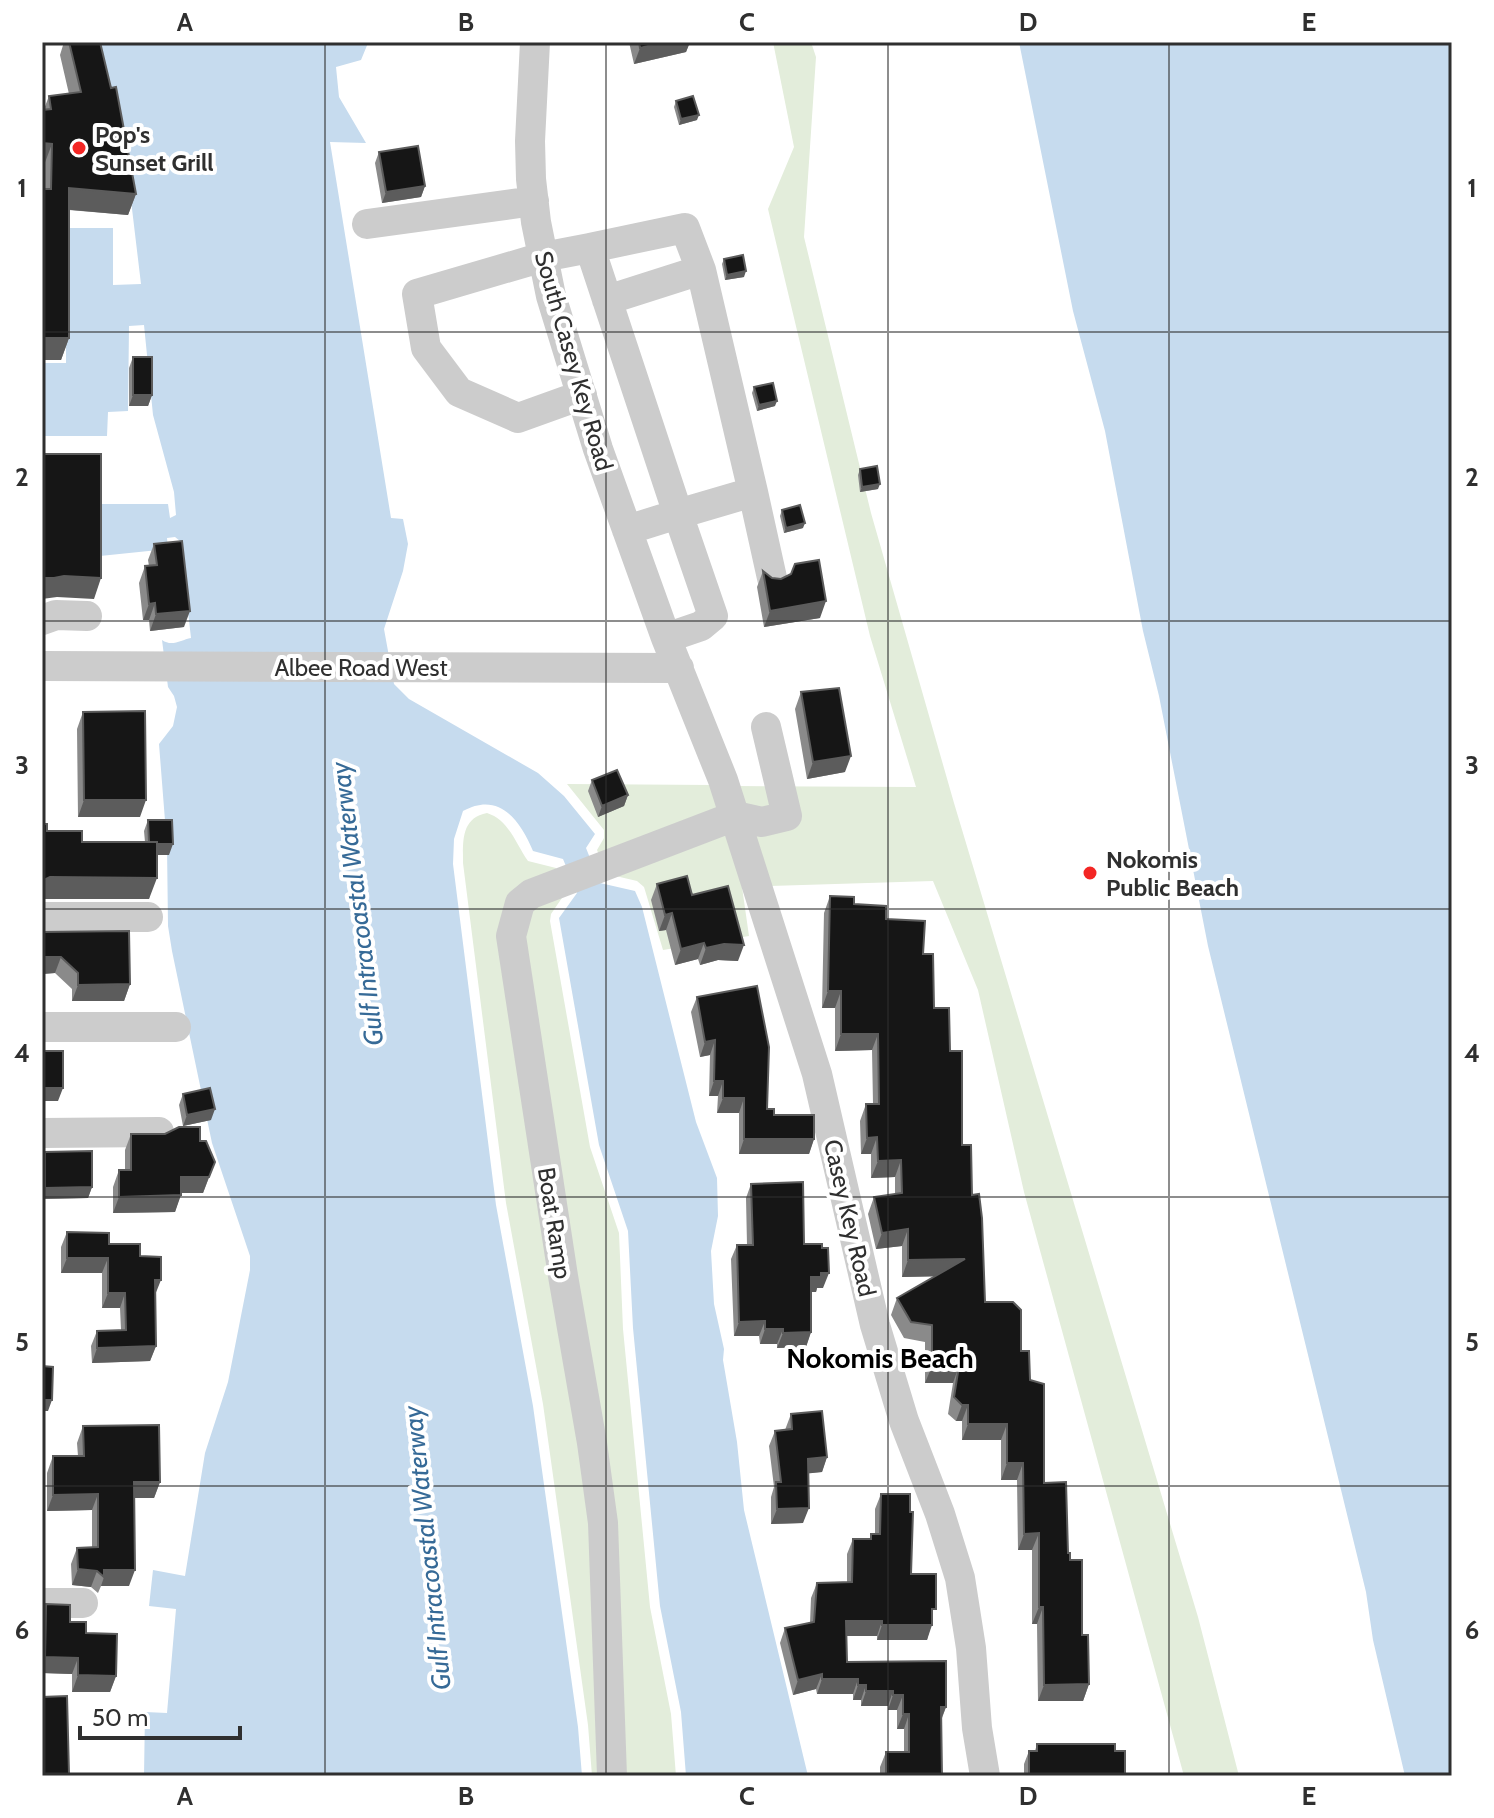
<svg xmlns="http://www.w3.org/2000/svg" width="1494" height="1818" viewBox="0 0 1494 1818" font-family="Cabin,sans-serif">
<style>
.green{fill:#e3eddb}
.water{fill:#c6dbee}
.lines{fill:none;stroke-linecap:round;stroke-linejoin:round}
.minor{stroke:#ccc;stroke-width:30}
.wall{fill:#8a8a8a}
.shaded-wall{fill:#5c5c5c}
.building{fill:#161616;stroke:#5c5c5c;stroke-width:2}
.grid{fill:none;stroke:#2f2f2f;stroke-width:2;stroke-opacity:0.55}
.poi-dot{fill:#f32624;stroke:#fff;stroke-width:3}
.labels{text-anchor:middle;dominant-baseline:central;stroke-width:8;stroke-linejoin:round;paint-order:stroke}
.poi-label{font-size:24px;font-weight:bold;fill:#2f2f2f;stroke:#fff;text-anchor:start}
.street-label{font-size:24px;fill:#2f2f2f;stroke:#fff}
.water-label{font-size:26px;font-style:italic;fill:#366a97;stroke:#fff}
.quarter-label{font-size:28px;font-weight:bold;fill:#000;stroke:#fff}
.neatline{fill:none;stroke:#2f2f2f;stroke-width:3}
.grid-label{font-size:26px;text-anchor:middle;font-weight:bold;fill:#2f2f2f}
</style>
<rect width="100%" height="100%" fill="#fff"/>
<path class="green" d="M773 42H811L816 57 804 237 871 513 954 803 1198 1617 1239 1776H1184L1024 1192 978 990 933 881 770 886 737 786 916 787 870 636 768 209 794 147Z
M567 784 713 785 742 887 749 936 663 950 644 887 637 881 607 874 597 850 604 838V830Z
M487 813C509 820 516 844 528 861L556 868 566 892 551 914 550 921 590 1147 619 1233 623 1329 650 1607 671 1714 676 1776H592L588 1725 543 1404 506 1203 463 863C463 841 461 818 487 813Z"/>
<path class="water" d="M88 42 368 43 361 60 336 67 339 97 366 143 330 142 391 518 403 519 408 544 403 571 384 629 394 684 409 699 538 773 564 796 595 834 586 848 600 883 635 891 642 907 696 1122 717 1178 718 1216 711 1251 714 1304 724 1349 723 1360 737 1442 744 1510 808 1776H686L681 1712 660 1606 633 1328 628 1231 599 1145 559 918 577 893 563 859 533 851C520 820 499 791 463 811L454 839 453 864 496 1205 533 1406 578 1727 582 1776H144L145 1712 167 1713 176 1609 149 1606 153 1570 185 1576 205 1453 228 1382 250 1270V1256L212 1143 172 951 168 926 167 846 159 744 173 726 177 707 174 696 168 687 162 640C172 647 181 640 191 638L180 541 175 537 167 538 168 549 100 556 98 504H168L170 518 176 515 174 492 153 415 144 325 129 326 128 411 108 412 107 436H42V363H66V228H113V285L141 284 130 192Z
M1019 42H1452V1776H1405L1373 1640 1366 1592 1208 946 1159 696 1143 631 1105 431 1073 311Z"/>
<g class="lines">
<path class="minor" d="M535 42 530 141 531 179 536 222 551 296 598 449 666 638 723 780 817 1074 875 1325 904 1421 940 1514 960 1578 971 1648 977 1728 985 1776
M367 224 534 201
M590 248 685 228 701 270
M607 300 701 270 753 492 678 514 713 616 701 626 666 638
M582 395 518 418 459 392 426 348 417 294 543 257 590 248 678 514 627 530
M753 492 772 578
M42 620 56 615 87 616
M42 666 679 668
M42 917H148
M42 1027H176
M42 1133 159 1132
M42 1603H83
M612 1776 603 1523 592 1443 563 1276 511 936 520 903 531 894 735 816 762 822 787 816 766 727"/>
</g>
<path class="wall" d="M64 42H100L136 194 128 215 69 210V338L61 360H42V189H44V165H42V110L44 109 49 96 69 94 60 55Z
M629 42H690L686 52 634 64Z
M676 101 697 120 679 125 674 107Z
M379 152 425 186 421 197 382 203 375 163Z
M724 259 744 277 725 280 722 264Z
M133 357 152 395 148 406H129V368Z
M754 387 775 406 757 411 752 393Z
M860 469 878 489 860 492 858 475Z
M782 510 803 528 784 533 780 516Z
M154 544 184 627 150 631 149 620H143L139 583 145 566H149L148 560Z
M763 571 820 618 764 627 757 587Z
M801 692 845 772 807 779 795 709Z
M83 712 140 817H78L77 729Z
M592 780 628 795 624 806 598 817 588 791Z
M148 820 169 855H157L149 899H42L47 831 82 842H145L144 831Z
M657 884 692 895 738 961 718 960 700 965 698 959 675 965 666 930 659 931 651 900Z
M830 896 854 904 886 919 923 954 934 1008 950 1051 962 1145 972 1195 985 1302 1021 1351 1030 1380 1044 1483 1070 1560 1089 1684 1083 1701H1038L1037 1624H1032V1550H1018L1017 1480H1001V1440H962V1421H956L948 1414 953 1383H925V1342L904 1338 891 1315 897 1298 935 1276 902 1277V1246L876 1249 868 1214 874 1197 895 1194V1177L871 1178V1154H861L860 1121 866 1104H873L872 1050 835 1051V1008H822L824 913Z
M42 932 130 984 124 1001H72V989L55 973 42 974Z
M697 997 767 1109 774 1115 814 1139 809 1154H739V1113H717L718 1096H709L710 1055 700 1057 691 1012Z
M183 1094 211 1120 183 1126 179 1105Z
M131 1134 200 1141 215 1162 203 1193H181L175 1212 113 1213V1187L119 1170H125V1150Z
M45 1152 92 1187 88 1198 42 1199V1160Z
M751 1184 804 1244 823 1288H817L816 1292H811V1332L806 1347 777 1348V1344H760L759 1336H734L731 1259 737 1245H747L746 1198Z
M67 1232 109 1244 140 1256 155 1295 156 1346 150 1361 92 1363 91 1346 97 1331 121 1330 120 1308H102V1273H61V1247Z
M791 1414 827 1457 822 1472 808 1473 803 1523 771 1524V1497L774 1487 769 1446 775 1431 785 1430Z
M83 1426 160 1482 154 1498H134L129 1586H101L98 1593 91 1587 72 1585 71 1564 77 1548 92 1547V1510L47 1511V1473L53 1456H78L77 1443Z
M881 1494 911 1574 932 1619 927 1640H877V1636H846L847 1662 946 1707 941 1721 942 1776H880V1767L886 1752H904V1729H897V1710H888V1706H861V1700H853V1694H817L816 1689 793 1695 780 1643 785 1628 810 1623 811 1598 817 1583 847 1582V1554L853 1539H870L871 1534H875V1509Z
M46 1604 86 1633 116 1676 110 1692H72V1674L42 1673V1614Z
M1037 1744 1115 1751 1125 1776H1024V1764L1029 1751H1035Z"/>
<path class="shaded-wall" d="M664 42H690L686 52 634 64 640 48Z
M699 115 697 120 679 125 681 119Z
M42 143 52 144 44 165H42Z
M425 186 421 197 382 203 386 192Z
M69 188 136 194 128 215 61 209Z
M746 271 744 277 725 280 727 275Z
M42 338H69L61 360H42Z
M133 395H152L148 406H129Z
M777 401 775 406 757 411 759 405Z
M880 484 878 489 860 492 862 487Z
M805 523 803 528 784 533 786 528Z
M64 576 101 578 94 599 57 597 42 599V578Z
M826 601 820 618 764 627 770 611Z
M155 603 149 620H143L149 604Z
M190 611 184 627 150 631 156 614Z
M851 756 845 772 807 779 813 762Z
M628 795 624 806 598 817 602 806Z
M84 800H146L140 817H78Z
M149 844H173L169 855H145Z
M50 877 157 878 149 899H42V881Z
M672 913 666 930 659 931 665 915Z
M704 943 698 959 675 965 681 949Z
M724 944 744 945 738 961 718 960 700 965 706 948Z
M42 957H61L55 973 42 974Z
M130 984 124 1001H72L78 985Z
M828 991H841L835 1008H822Z
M841 1034H878L872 1050 835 1051Z
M715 1040 710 1055 700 1057 705 1042Z
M714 1081H723L718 1096H709Z
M42 1088H63L58 1101H42Z
M723 1098H744L739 1113H717Z
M215 1109 211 1120 183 1126 187 1115Z
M877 1137 871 1154H861L867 1138Z
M744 1139H814L809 1154H739Z
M901 1160 895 1177 871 1178 878 1161Z
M181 1177H209L203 1193H175Z
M92 1187 88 1198 42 1199 45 1188Z
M181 1195 175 1212 113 1213 119 1197Z
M908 1229 902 1246 876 1249 882 1233Z
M67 1258H108L102 1273H61Z
M965 1259 959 1276 902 1277 908 1260Z
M821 1273H829L823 1288H817L816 1292H805L811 1277Z
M155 1280H161L155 1295H149Z
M108 1293H125L120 1308H102Z
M765 1321 759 1336H734L739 1322Z
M765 1329H783L777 1344H760Z
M811 1332 806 1347 777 1348 783 1333Z
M156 1346 150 1361 92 1363 97 1348Z
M932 1366H959L953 1383H925Z
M42 1400H52L48 1411H42Z
M962 1405H968L962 1421H956Z
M968 1424H1007L1001 1440H962Z
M827 1457 822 1472 803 1474 808 1459Z
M1007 1463H1023L1017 1480H1001Z
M134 1482H160L154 1498H128Z
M98 1494 92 1510 47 1511 53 1495Z
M809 1508 803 1523 771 1524 777 1509Z
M1039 1533 1032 1550H1018L1024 1534Z
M78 1569 97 1571 91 1587 72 1585Z
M104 1570H135L129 1586H101L104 1577Z
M1039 1607H1043L1037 1624H1032Z
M846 1621H882L877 1636H841Z
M882 1625H932L927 1640H877Z
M45 1657 78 1658 72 1674 42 1673V1664Z
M822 1674 816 1689 793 1695 798 1680Z
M78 1675 116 1676 110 1692H72Z
M822 1679H858L853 1694H817Z
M1089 1684 1083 1701H1038L1044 1685Z
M858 1685H866L861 1700H853Z
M866 1691H893L888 1706H861Z
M893 1695H903L897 1710H888Z
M941 1707H946L940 1722Z
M903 1714H909L904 1729H897Z
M69 1774 68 1776H42V1775Z"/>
<path class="building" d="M69 42H100L111 88 116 87 136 194 69 188V338H42V189H51L52 144 42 143V110L51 109 49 96 81 92Z
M639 42H664L640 48Z
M693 96 699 115 681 119 676 101Z
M418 146 425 186 386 192 379 152Z
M743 255 746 271 727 275 724 259Z
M133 357H152V395H133Z
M773 383 777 401 759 405 754 387Z
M42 454H101V578L64 576 54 578H42Z
M877 466 880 484 862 487 860 469Z
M800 505 805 523 786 528 782 510Z
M182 541 190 611 156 614 155 603 149 604 145 566 157 565 154 544Z
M819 560 826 601 770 611 763 571 772 578 781 579 791 574 795 564Z
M839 688 851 756 813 762 801 692Z
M145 711 146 800H84L83 712Z
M617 770 628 795 602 806 592 780Z
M148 820H172L173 844H157V842H149Z
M42 824H47V831H82V842H157V878L50 877 42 881Z
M687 876 692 895 728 886 744 945 724 944 706 948 704 943 681 949 672 913 665 915 657 884Z
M830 896 854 897V904L886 906V919L925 921 923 954H933L934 1008H949L950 1051H962V1145H971L972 1195 979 1194 982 1218 985 1302H1013L1021 1310V1351H1029L1030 1380 1044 1384V1483L1066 1482 1068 1553H1070V1560H1082V1635H1088L1089 1684 1044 1685 1043 1607H1039V1533L1024 1534 1023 1463H1007V1424H968V1405H962L954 1397 959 1366H932V1325L911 1322 897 1298 965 1259 908 1260V1229L882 1233 874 1197 902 1193 901 1160 878 1161 877 1137 867 1138 866 1104H879L878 1034H841V991H828Z
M129 931 130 984 78 985V973L61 957H42V932Z
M757 986 769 1047 767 1109H774V1115H814V1139H744V1098H723V1081H714L715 1040 705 1042 697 997Z
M42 1051H63V1088H42Z
M210 1088 215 1109 187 1115 183 1094Z
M179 1127H200V1141H206L215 1162 209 1177H181V1195L119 1197V1170H131V1134H165Z
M92 1151V1187L45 1188V1152Z
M803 1182 804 1244H822V1248H828L829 1273H821V1277H811V1332L783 1333V1329H765V1321L739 1322 737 1245H753L751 1184Z
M67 1232 109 1233V1244H140V1256L161 1257V1280H155L156 1346 97 1348V1331L126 1330 125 1293H108V1258H67Z
M42 1366 53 1367 52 1400H42Z
M822 1411 827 1457 808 1459 809 1508 777 1509 776 1482H781L775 1431 792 1429 791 1414Z
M159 1425 160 1482H134L135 1570H104V1577L97 1571 78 1569 77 1548 98 1547V1494L53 1495V1456H84L83 1426Z
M881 1494H910V1512H913L911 1574H936V1609H932V1625H882V1621H846L847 1662 946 1661V1707H941L942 1776H886V1752H909V1714H903V1695H893V1691H866V1685H858V1679H822V1674L798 1680 785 1628 814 1622 817 1583 852 1582 853 1539H871V1534H880Z
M46 1604 70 1605V1622H86V1633L117 1634 116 1676 78 1675V1658L45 1657Z
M67 1696 69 1774 42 1775V1697Z
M1037 1744H1115V1751H1125V1776H1029V1751H1037Z"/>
<path class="grid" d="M325 42V1776M606 42V1776M888 42V1776M1169 42V1776M42 332H1452M42 621H1452M42 909H1452M42 1197H1452M42 1486H1452"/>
<g class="poi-dot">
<circle cx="79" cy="148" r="8"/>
<circle cx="1090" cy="873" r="8"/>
</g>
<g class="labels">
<g class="poi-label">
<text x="95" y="134">Pop's<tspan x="95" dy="28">Sunset Grill</tspan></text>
<text x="1106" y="859">Nokomis<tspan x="1106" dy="28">Public Beach</tspan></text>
</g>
<g class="street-label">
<text transform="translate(574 361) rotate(74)">South Casey Key Road</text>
<text x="361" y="667">Albee Road West</text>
<text transform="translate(850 1218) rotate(77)">Casey Key Road</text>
<text transform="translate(555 1223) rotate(81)">Boat Ramp</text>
</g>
<g class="water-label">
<text transform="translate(357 904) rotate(-97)">Gulf Intracoastal Waterway</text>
<text transform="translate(427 1548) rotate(-96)">Gulf Intracoastal Waterway</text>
</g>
<g class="quarter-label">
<text x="880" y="1358">Nokomis Beach</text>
</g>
</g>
<rect width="1494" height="1818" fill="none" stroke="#ffffff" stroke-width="88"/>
<path d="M80 1726v12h160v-12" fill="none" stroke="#2f2f2f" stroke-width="4"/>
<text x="92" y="1726" font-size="24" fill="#2f2f2f" stroke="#ffffff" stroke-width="6" paint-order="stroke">50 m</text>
<rect x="44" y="44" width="1406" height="1730" class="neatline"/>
<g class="grid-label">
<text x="185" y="31">A</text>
<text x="466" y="31">B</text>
<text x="747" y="31">C</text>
<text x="1028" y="31">D</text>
<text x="1309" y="31">E</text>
<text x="22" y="197">1</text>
<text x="1472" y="197">1</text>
<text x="22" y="486">2</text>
<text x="1472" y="486">2</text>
<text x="22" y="774">3</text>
<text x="1472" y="774">3</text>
<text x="22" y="1062">4</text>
<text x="1472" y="1062">4</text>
<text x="22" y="1351">5</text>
<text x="1472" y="1351">5</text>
<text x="22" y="1639">6</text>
<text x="1472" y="1639">6</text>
<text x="185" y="1805">A</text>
<text x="466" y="1805">B</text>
<text x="747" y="1805">C</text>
<text x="1028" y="1805">D</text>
<text x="1309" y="1805">E</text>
</g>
</svg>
